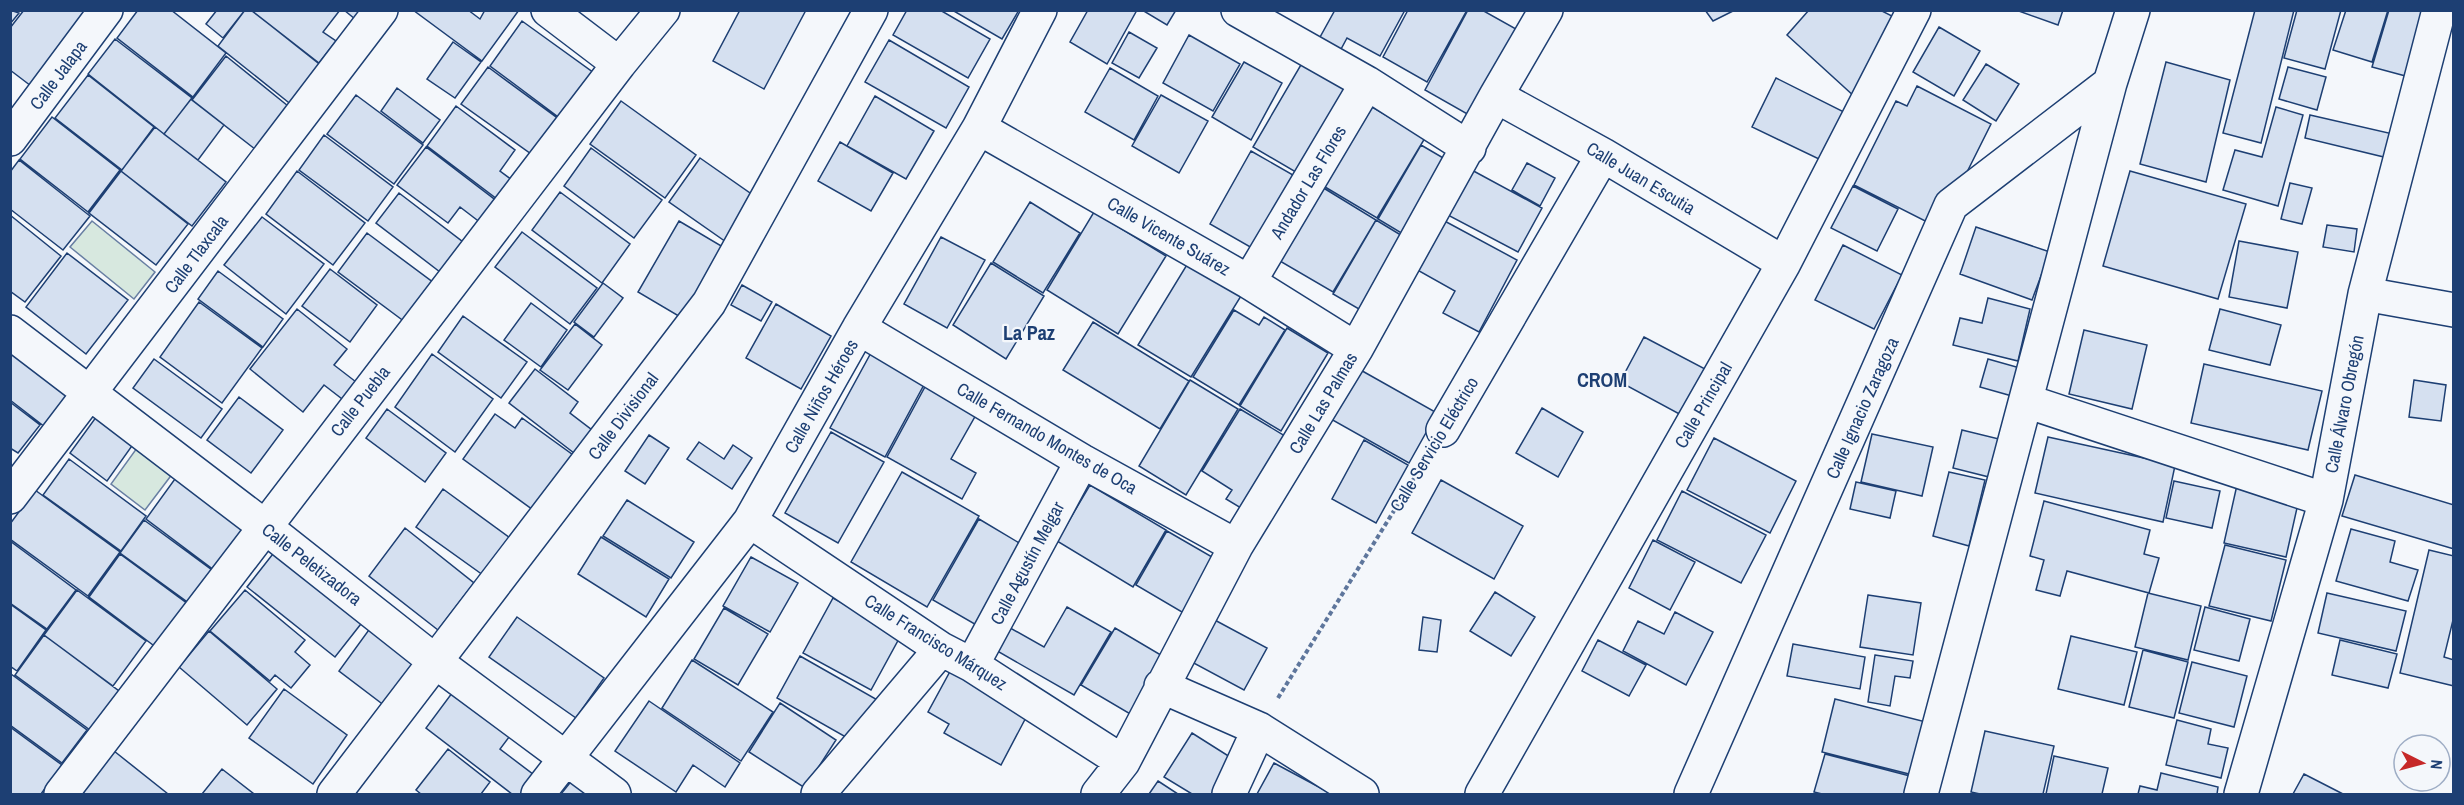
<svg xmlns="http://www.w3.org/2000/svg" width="2464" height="805" viewBox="0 0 2464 805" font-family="'Archivo Narrow',sans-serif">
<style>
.green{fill:#d7e8df;stroke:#687fa3;stroke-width:1.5}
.building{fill:#d5e0f0;stroke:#1d3f73;stroke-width:1.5}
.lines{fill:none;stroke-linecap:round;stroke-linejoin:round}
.minor-casing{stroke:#1d3f73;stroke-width:36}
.path{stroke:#5e769c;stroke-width:4;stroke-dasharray:4.5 3;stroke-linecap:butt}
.minor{stroke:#f4f7fb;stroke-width:33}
.labels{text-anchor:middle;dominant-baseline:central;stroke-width:4.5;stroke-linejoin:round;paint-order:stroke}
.street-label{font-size:18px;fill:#1d3f73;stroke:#f4f7fb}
.neighbourhood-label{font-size:20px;font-weight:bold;fill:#1d3f73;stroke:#f4f7fb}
</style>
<rect width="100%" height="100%" fill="#f4f7fb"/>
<path class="green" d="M92 221 155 272 134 299 70 247Z
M142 441 176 469 145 510 111 484Z"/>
<path class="building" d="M10 10 19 13 10 24Z
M24 10H82L94 21 39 92 10 70V28Z
M138 10H171L226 53 193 97 117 38Z
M217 10H245L223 38 206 24Z
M245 10H251L323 67 293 106 218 46Z
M340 10 323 32 336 41 319 63 252 11Z
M344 10H362L355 19Z
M413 10H468L480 19 485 10H519L482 61Z
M740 10H806L764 89 713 61Z
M907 10H940L990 39 968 78 893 35Z
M952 10H1019L1002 39Z
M1088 10H1137L1107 64 1070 42Z
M1142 10H1176L1167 25Z
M1335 10H1405L1380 56 1347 38 1340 51 1319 39Z
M1408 10H1467L1427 82 1383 57Z
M1468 10H1482L1516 29 1469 115 1425 90Z
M1705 10H1735L1713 21Z
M1809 10H1880L1892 16 1855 97 1787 35Z
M2016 10H2063L2058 25Z
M2255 10H2294L2261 143 2223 133Z
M2297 10H2341L2325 69 2284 58Z
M2346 10H2388L2372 62 2333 50Z
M2389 10H2433L2413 78 2372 67Z
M522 21 594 73 561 119 490 66Z
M1939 27 1980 51 1954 96 1913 72Z
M1129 32 1157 48 1139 78 1112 63Z
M1189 35 1240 64 1213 111 1163 83Z
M115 39 192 98 164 134 88 74Z
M889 40 969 87 946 128 865 82Z
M453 42 481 62 455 98 427 79Z
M226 56 293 110 260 153 192 100Z
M1244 62 1282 83 1251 140 1212 117Z
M2166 62 2230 80 2206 182 2140 164Z
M1302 63 1355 95 1306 178 1253 147Z
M1986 64 2019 84 1996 121 1963 100Z
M488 67 560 120 534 156 461 104Z
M2288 67 2326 77 2317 110 2279 99Z
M1110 68 1158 96 1134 140 1085 112Z
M88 75 154 127 122 170 55 118Z
M1776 78 1844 112 1821 160 1752 127Z
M1917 86 1991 124 1939 228 1854 185 1896 101 1907 106Z
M397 88 440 120 423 143 381 111Z
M356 95 423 145 394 184 327 134Z
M1161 95 1208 121 1179 173 1132 146Z
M875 96 934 131 906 179 847 146Z
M191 99 224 125 198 160 164 134Z
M621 101 696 155 665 198 590 144Z
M1367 104 1425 138 1377 218 1320 184Z
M456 106 515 150 500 171 516 183 501 202 427 146Z
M2276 107 2303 115 2278 206 2223 190 2235 150 2262 157Z
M2310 115 2393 134 2388 158 2305 138Z
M52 117 120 170 88 212 20 159Z
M155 127 226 182 192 226 121 171Z
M324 135 393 187 368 221 299 170Z
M840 142 893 173 871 211 818 181Z
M1421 145 1457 166 1413 240 1378 219Z
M426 147 498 202 481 223 460 207 448 223 397 185Z
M591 148 662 200 634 238 564 186Z
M1251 151 1293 175 1252 248 1210 224Z
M700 158 760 200 729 244 669 202Z
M19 160 90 216 63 250 10 209V172Z
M1527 163 1555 178 1540 206 1512 190Z
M1468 168 1542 208 1518 252 1444 213Z
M121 171 188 224 156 265 89 213Z
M297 171 365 223 333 265 266 214Z
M2130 171 2246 204 2218 299 2103 266Z
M2290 183 2312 188 2302 224 2281 219Z
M1317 184 1376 220 1333 292 1273 257Z
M1853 186 1898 209 1877 251 1831 228Z
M560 192 630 244 602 283 532 230Z
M399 193 463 242 440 272 376 223Z
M1030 202 1080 233 1043 293 993 262Z
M1094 212 1166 256 1118 334 1047 290Z
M10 215 61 256 25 302 10 291Z
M262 217 324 264 286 314 224 265Z
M1439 218 1517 260 1479 332 1443 313 1455 291 1412 267Z
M1376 220 1414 243 1371 316 1333 294Z
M679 221 723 247 682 318 638 292Z
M2327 225 2357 229 2354 252 2323 247Z
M1976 227 2050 252 2032 300 1960 274Z
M522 232 597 288 570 324 495 267Z
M367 233 434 283 405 322 338 272Z
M941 237 985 260 947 328 904 304Z
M2239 241 2298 252 2287 308 2229 297Z
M1843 245 1902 275 1874 329 1815 300Z
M67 253 128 300 86 354 26 307Z
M991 263 1044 296 1006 359 953 325Z
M1188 263 1241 296 1191 377 1138 345Z
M330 269 377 305 350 342 302 306Z
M218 271 283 319 263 347 198 299Z
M603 283 623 298 594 337 574 322Z
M742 285 772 302 761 321 731 305Z
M1988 298 2030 309 2018 361 1953 345 1960 318 1982 323Z
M199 302 262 348 222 403 160 357Z
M531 303 567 330 541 367 504 340Z
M776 304 831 336 801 389 746 358Z
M297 309 347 349 334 365 360 385 346 402 324 385 303 412 250 369Z
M2220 309 2281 325 2270 365 2209 350Z
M1234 310 1259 325 1264 317 1285 330 1239 405 1193 377Z
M463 316 527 362 501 398 438 352Z
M1093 322 1189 381 1160 429 1063 370Z
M575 324 602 345 568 390 540 370Z
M1287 328 1328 353 1281 431 1240 406Z
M2084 330 2147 345 2132 409 2069 394Z
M10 335 76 385 45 427 10 400Z
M1644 337 1707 370 1683 416 1620 382Z
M872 351 926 381 885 457 830 428Z
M432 354 493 399 455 452 395 407Z
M154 359 222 409 201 438 133 388Z
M1988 359 2020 368 2012 396 1980 387Z
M2204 364 2322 391 2308 450 2191 423Z
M1357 368 1437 413 1409 463 1329 418Z
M535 369 578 402 570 413 592 430 574 453 509 403Z
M1190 380 1238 409 1186 495 1139 466Z
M2414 380 2446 385 2441 421 2409 417Z
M926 385 977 413 951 459 976 473 962 499 887 457Z
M239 397 283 430 251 473 207 440Z
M10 402 40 425 18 453 10 448Z
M1542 408 1583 432 1558 477 1516 453Z
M102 409 139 436 107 481 70 453Z
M387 409 446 453 425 482 366 438Z
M1240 409 1290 439 1246 511 1226 499 1232 490 1202 471Z
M495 414 515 428 522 418 580 460 540 515 463 459Z
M1962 430 1999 439 1989 477 1953 468Z
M831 432 884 462 838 543 785 513Z
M1872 434 1933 447 1922 496 1861 482Z
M649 435 669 448 645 484 625 471Z
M2048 437 2153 460 2176 461 2163 522 2035 493Z
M1714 438 1796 481 1770 533 1687 490Z
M1364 440 1408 465 1376 523 1332 499Z
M699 442 724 459 733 445 752 458 732 489 687 459Z
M69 459 146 516 121 551 43 495Z
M180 472 253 525 218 573 146 519Z
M902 472 979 516 927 607 851 562Z
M1949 472 1985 480 1969 546 1933 536Z
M2355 475 2454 505V549L2342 516Z
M1441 480 1523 526 1494 579 1412 533Z
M2174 481 2220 491 2212 528 2166 518Z
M1856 482 1896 491 1890 518 1850 509Z
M1090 485 1166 530 1133 587 1057 541Z
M2237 485 2299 499 2286 557 2224 543Z
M443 489 510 538 483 575 416 527Z
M35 490 120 552 88 596 10 539V524Z
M1682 491 1766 535 1741 583 1657 540Z
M627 500 694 542 671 578 603 536Z
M2044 501 2150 530 2144 554 2159 558 2149 593 2067 571 2060 596 2036 590 2044 560 2030 556Z
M979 519 1031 550 985 630 933 600Z
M144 520 216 573 193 606 120 553Z
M405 528 474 583 438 630 369 576Z
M2351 529 2395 541 2390 562 2418 570 2408 601 2336 581Z
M1167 531 1219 561 1187 615 1136 585Z
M601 537 669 579 646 617 578 574Z
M1653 540 1695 562 1670 610 1629 588Z
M10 541 76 590 47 629 10 603Z
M2225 545 2286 560 2271 621 2209 606Z
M276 550 364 620 335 657 247 587Z
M2429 550 2454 556V616L2444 657 2454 660V686L2400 673Z
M120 554 192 607 161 651 89 597Z
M751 557 798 583 770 632 723 606Z
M77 590 146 641 113 686 44 635Z
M245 590 305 640 295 652 310 665 291 688 275 675 270 681 210 631Z
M1495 592 1535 617 1511 656 1470 631Z
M2148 593 2201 606 2188 660 2135 647Z
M2327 593 2406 611 2396 651 2318 633Z
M1868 595 1921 603 1913 655 1860 647Z
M833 598 901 635 871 690 803 653Z
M10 604 46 630 17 671 10 666Z
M1067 607 1111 632 1074 695 992 648 1005 625 1044 647Z
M2205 607 2250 619 2239 661 2194 650Z
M724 608 768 634 738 685 694 659Z
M1675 612 1713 632 1686 685 1623 651 1638 621 1664 634Z
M517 617 604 678 576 718 489 657Z
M1423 617 1441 620 1437 652 1419 650Z
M1211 618 1267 648 1244 690 1188 660Z
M371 627 422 666 389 709 339 671Z
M1115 628 1171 661 1137 718 1081 685Z
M209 631 277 689 247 725 179 667Z
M44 635 119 691 90 730 15 675Z
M2071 636 2137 652 2124 705 2058 689Z
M1598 640 1646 665 1629 696 1582 671Z
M2340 640 2397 654 2388 688 2332 675Z
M1793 644 1865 657 1860 689 1787 676Z
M2143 650 2188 662 2174 718 2129 707Z
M1875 655 1913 661 1910 678 1895 676 1890 706 1868 702Z
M800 656 881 702 858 744 777 698Z
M692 660 773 712 741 761 662 708Z
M2192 662 2247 676 2234 727 2179 713Z
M953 666 1031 708 1001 765 944 733 949 724 928 712Z
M11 674 87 730 62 763 10 725Z
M284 689 347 735 313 784 249 738Z
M455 689 512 733 500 749 538 778 526 794H512L426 728Z
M1835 699 1926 722 1913 775 1822 752Z
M649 701 740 763 725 787 693 765 676 792 615 751Z
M780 703 836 740 805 788 749 752Z
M2177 720 2211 729 2208 744 2228 748 2221 778 2166 765Z
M10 727 62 765 41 794H10Z
M1985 731 2054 746 2043 794H1980L1971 792Z
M1192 733 1238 762 1218 794H1192L1164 777Z
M448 749 490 782 481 794H421L416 790Z
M114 751 168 794H85L81 791Z
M1825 754 1910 776 1905 794H1822L1814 792Z
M2054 756 2108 768 2102 794H2046Z
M1274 763 1332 794H1257Z
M222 769 254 794H202Z
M2161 773 2218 787 2217 794H2138L2140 786 2157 790Z
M2304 774 2343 794H2293Z
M573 779 593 794H561Z
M1158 781 1178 794H1149Z"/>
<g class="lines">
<defs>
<path id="minor" d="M548 10 619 64
M1238 10 1367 83 1469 148
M1496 96 1603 155 1784 263
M979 128 1249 282 1356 349
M10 139 106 10
M1249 282 1367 83
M2365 294 2454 310
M859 328 1082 461 1236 546
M10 332 264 526 436 662 614 794
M2026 401 2326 500
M1443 430 1603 155
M10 497 381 10
M750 521 941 649 972 665 1123 762
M972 665 1082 461
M1161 686 1259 729 1362 794
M61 794 619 64 663 10
M334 794 709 303 871 10
M538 794 750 521 859 328 979 128 1040 10
M818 794 941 649
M1098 794 1123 762 1236 546 1356 349 1496 96 1546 10
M1229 794 1259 729
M1482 794 1784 263 1914 10
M1691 794 1951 205 2110 83
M1921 794 2110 83 2133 10
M2241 794 2326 500 2365 294 2439 10"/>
</defs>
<use href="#minor" class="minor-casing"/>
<path class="path" d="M1278 698 1426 459"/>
<use href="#minor" class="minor"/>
</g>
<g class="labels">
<g class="street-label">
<text transform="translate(58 75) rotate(-53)">Calle Jalapa</text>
<text transform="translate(1641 178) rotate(31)">Calle Juan Escutia</text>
<text transform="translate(1308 182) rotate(-59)">Andador Las Flores</text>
<text transform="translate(1169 236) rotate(30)">Calle Vicente Suárez</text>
<text transform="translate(196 254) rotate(-53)">Calle Tlaxcala</text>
<text transform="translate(821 396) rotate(-60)">Calle Niños Héroes</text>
<text transform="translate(360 401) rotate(-52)">Calle Puebla</text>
<text transform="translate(1323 403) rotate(-59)">Calle Las Palmas</text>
<text transform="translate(2344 404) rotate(-79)">Calle Álvaro Obregón</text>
<text transform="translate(1703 405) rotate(-60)">Calle Principal</text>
<text transform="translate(1862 408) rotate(-66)">Calle Ignacio Zaragoza</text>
<text transform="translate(623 416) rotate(-53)">Calle Divisional</text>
<text transform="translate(1047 438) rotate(30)">Calle Fernando Montes de Oca</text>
<text transform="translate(1434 444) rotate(-59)">Calle Servicio Eléctrico</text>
<text transform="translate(1027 563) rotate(-62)">Calle Agustín Melgar</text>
<text transform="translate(312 564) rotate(38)">Calle Peletizadora</text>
<text transform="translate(936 642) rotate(32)">Calle Francisco Márquez</text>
</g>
<g class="neighbourhood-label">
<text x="1029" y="332">La Paz</text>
<text x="1602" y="379">CROM</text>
</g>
</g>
<rect width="2464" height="805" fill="none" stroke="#1d3f73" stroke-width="24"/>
<g transform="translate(2422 763) rotate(96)"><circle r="28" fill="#f4f7fb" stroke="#9eadc5" stroke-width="1.5"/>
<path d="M0-4.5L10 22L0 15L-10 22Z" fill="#c62828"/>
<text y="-9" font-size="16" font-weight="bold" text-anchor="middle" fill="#1d3f73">N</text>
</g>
</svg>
